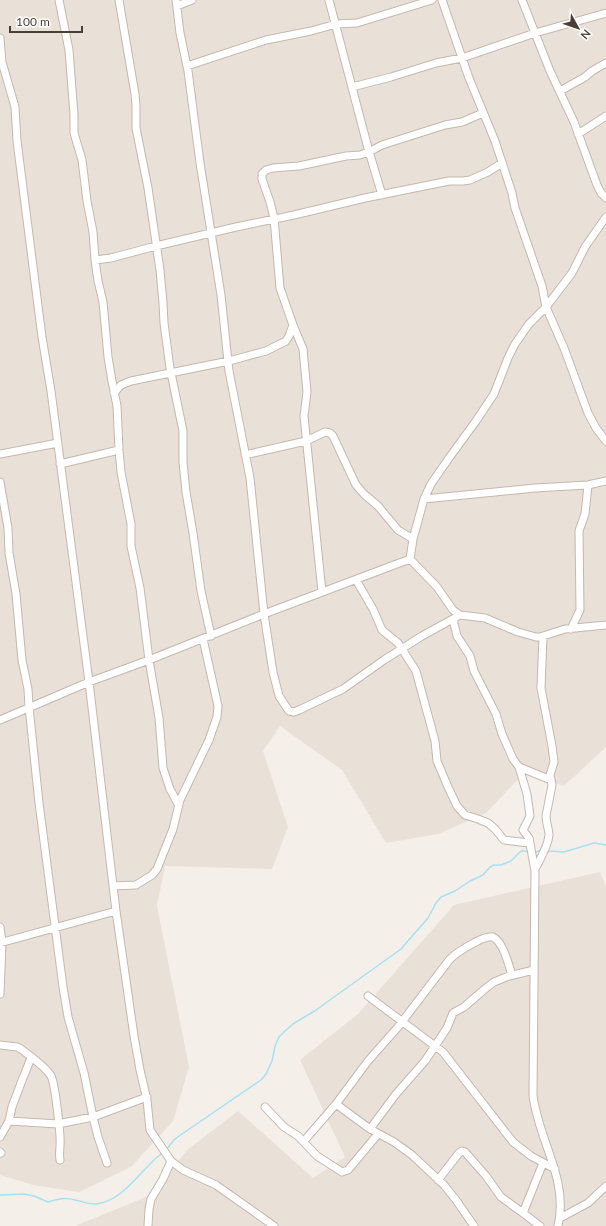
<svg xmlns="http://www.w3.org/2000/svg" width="606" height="1226" viewBox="0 0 606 1226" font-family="Lato,sans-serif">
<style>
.residential{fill:#e9e0d7}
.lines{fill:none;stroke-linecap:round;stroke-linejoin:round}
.stream{stroke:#a5e1f2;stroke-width:1.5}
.minor-casing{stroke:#c4b8af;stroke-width:9}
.minor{stroke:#fff;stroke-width:7}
</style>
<rect width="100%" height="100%" fill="#f5efe9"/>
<path class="residential" d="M0 0H606V747L564 786 524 773 486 813 438 834 386 843 342 770 280 726 263 751 288 827 272 869 165 866 157 906 189 1067 173 1121 131 1167 79 1192 33 1185 0 1175Z
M600 872 606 887V1226H75L151 1195 187 1150 238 1111 313 1178 345 1157 300 1060 358 1014 454 905Z"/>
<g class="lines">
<path class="stream" d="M547 851 564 852 594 843 606 845
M534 853 541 850
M166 1150 174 1140 179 1136 261 1080 266 1074 272 1061 275 1046 279 1037 285 1031 293 1024 316 1010 401 949 428 918 436 903 441 897 455 891 470 881 483 875 490 867 494 865H501L511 861 521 851H524L530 852
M0 1195 24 1194 34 1196 48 1202C58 1199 65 1197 75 1200 83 1201 88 1205 96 1204 124 1201 141 1169 161 1154"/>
<defs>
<path id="minor" d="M59 0 69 50 74 115V133L82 160 87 201 93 232 95 260 98 281 103 302 108 357 112 381 117 406 119 450 121 472 131 524V546L140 588 149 660 159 718 163 768 170 789 178 804
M119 0 135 94 136 106V128L148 188 160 270 163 303 164 323 170 368 183 431V462L186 492 193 533 201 591 211 636
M176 0 180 33 188 71 200 163 221 295 229 371 250 478 264 614 273 672 279 696 289 711 294 712 299 710 343 689 384 660 422 636 460 615
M329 0 368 148 382 195
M442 0 469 78 495 141 512 193 515 208 542 286 546 307 564 348 588 413 596 428 606 441
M522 0 550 71 574 122 597 185 601 193 606 198
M177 6 192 0
M0 38 2 62 15 107 17 141 24 196 42 337 51 391 89 682 116 911 134 1036 140 1070 147 1100 150 1130 171 1161 183 1170 216 1185 274 1226
M187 66 266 40 311 31 336 24 357 23 432 0
M352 87 391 77 436 63 462 58 535 33 606 13
M560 91 585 77 592 71 606 63
M578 134 606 116
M95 260 111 258 156 246 236 227 294 215 365 198 449 181H463L470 180 488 172 502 163
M114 393 121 385 131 381 229 361 266 351 286 341 289 336 293 325
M0 454 58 443
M245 455 306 441 325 432 330 433 333 436 356 485 364 494 378 506 398 530 413 539
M60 464 119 450
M0 482 8 528 9 553 16 594 22 660 28 689 29 707 39 803 63 987 68 1017 84 1073 93 1117 98 1137 107 1163
M424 499 535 488 588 485 606 481
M410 559 413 539 424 499 431 484 449 458 476 421 494 394 508 358 515 344 529 324 546 307 572 273 585 247 606 217
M410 559 437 587 453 610 460 615 485 618 518 632 536 637H540L565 629 606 625
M356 580 373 609 382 630 398 643 416 671 435 741 437 761 448 787 457 806 465 815 478 819 488 823 495 829 504 840 529 843
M322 592 304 416 307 392 303 349 293 325 280 288 274 218 270 202 262 179V174L266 170 273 168 299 166 346 156 360 155 369 152 382 145 445 125 462 122 483 113
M453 619 457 636 470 656 474 671 496 714 502 734 513 759 519 767 551 780
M571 629 580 610 579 531 585 514 588 485
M0 720 89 682 149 660 264 614 410 559
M519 767 527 794 530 816 523 830 529 838 535 871 533 1095C538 1140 569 1179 558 1226
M535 869C540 859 548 847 549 835 549 829 546 823 546 816L552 785 550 775 554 762 552 746 541 688 543 636
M113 886 136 885 152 875 157 869 173 829 180 800 209 740 217 717 218 706 203 639
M0 927 2 942 0 994
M0 943 116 911
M368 996 443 1052 513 1142 531 1156 555 1169
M0 1045 17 1047 21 1049C30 1056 46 1067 51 1076 55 1083 61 1136 60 1145 60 1150 59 1154 60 1160
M336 1104 370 1129 394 1142 412 1155 444 1185 456 1200 474 1226
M265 1107 284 1127 298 1136 317 1156 342 1172 348 1170 378 1134
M9 1121 58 1124 93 1117 147 1097
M370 1129 396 1094 425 1061 447 1028 453 1013 464 1007 486 988 494 982 509 976 534 970
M0 1137 9 1121 12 1107 21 1083 31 1058
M304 1141 336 1104 368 1061 398 1027 450 959C457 952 484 935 493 937 504 943 508 964 512 975
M0 1152 1 1153
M438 1180 459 1153 462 1151 465 1152 486 1176 501 1197 523 1213 540 1226
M523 1213 543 1163
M560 1218 588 1203 606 1186
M148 1226 149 1209 151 1199 163 1179 171 1161"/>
</defs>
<use href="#minor" class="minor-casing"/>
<use href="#minor" class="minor"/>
</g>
<g transform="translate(578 28) rotate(130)" stroke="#ffffff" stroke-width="3" paint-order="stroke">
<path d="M0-3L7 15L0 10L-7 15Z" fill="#493f37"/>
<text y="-6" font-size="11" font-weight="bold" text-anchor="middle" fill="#493f37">N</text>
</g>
<path d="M10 26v6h72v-6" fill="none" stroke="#493f37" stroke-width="2"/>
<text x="16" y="26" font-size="12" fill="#493f37" stroke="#ffffff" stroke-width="3" paint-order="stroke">100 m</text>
</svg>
